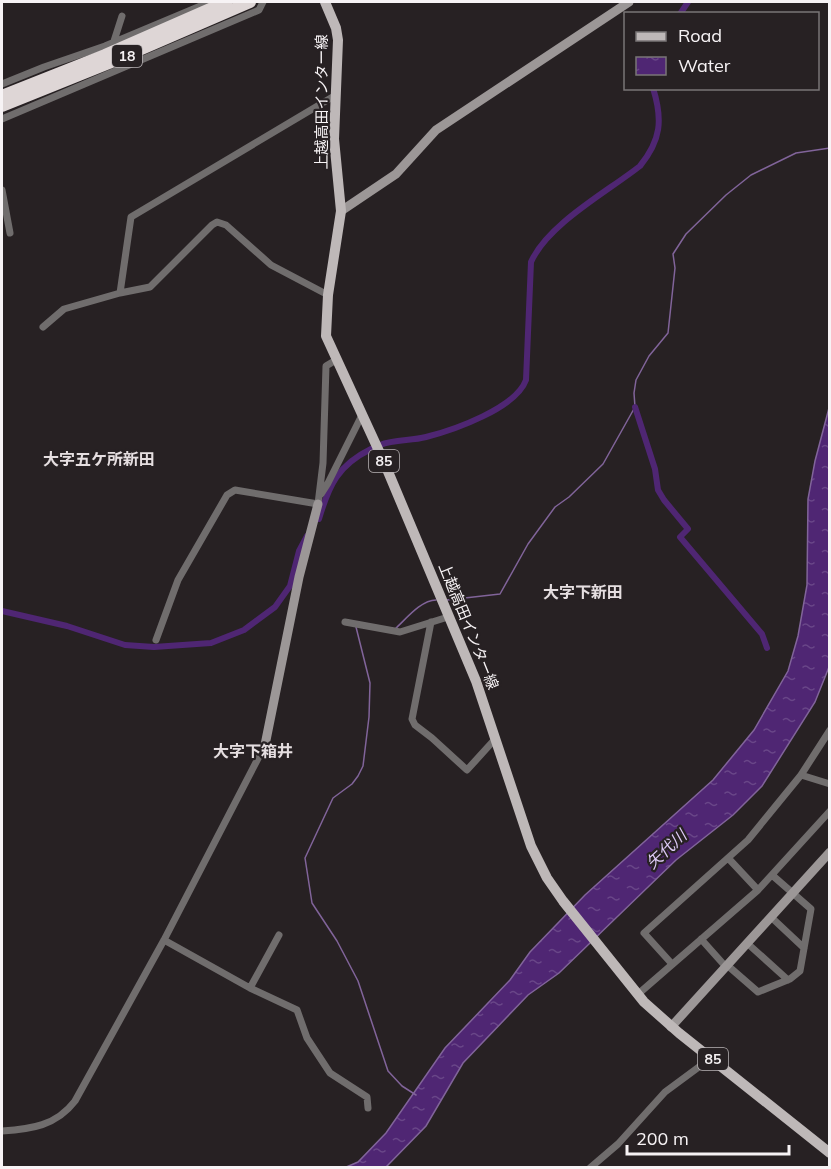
<svg xmlns="http://www.w3.org/2000/svg" width="831" height="1169" viewBox="0 0 831 1169" font-family="Mulish,'Noto Sans JP',sans-serif">
<style>
.water{fill:url(#water-ripples);stroke:#81649a;stroke-width:1.5}
.lines{fill:none;stroke-linecap:round;stroke-linejoin:round}
.stream{stroke:#81649a;stroke-width:1.5}
.canal{stroke:#4f2673;stroke-width:6}
.street{stroke:#706d6d;stroke-width:7}
.secondary{stroke:#9c9797;stroke-width:9}
.primary{stroke:#beb8b8;stroke-width:10}
.highway{stroke:#ded6d6;stroke-width:12}
.labels{text-anchor:middle;dominant-baseline:central;stroke-width:4.5;stroke-linejoin:round;paint-order:stroke}
.shield{fill:#272123;stroke:#b9b4b6;stroke-width:1.5}
.shield-label{font-size:14px;font-weight:bold;fill:#f7f3f5}
.street-label{font-size:15px;fill:#f7f3f5;stroke:#272123}
.neighbourhood-label{font-size:16px;font-weight:bold;fill:#e5dee0;stroke:#272123}
.water-label{font-size:16px;font-style:italic;fill:#ddcaf6;stroke:#272123}
</style>
<defs>
<pattern id="water-ripples" width="26" height="14" patternUnits="userSpaceOnUse" patternTransform="scale(1.5)"><rect width="26" height="14" fill="#4f2673"/><path d="M2 4q2-2 4 0t4 0M15 11q2-2 4 0t4 0" fill="none" stroke="#694688"/></pattern>
</defs>
<rect width="100%" height="100%" fill="#272123"/>
<path class="water" d="M829 408V667L815 702 762 786 733 815 676 860 559 973 528 995 463 1063 426 1126 386 1167 344 1168 358 1162 386 1133 445 1048 510 980 530 952 585 895 713 780 754 730 788 671 798 636 807 585 808 499 815 461Z"/>
<g class="lines">
<path class="stream" d="M447 600 500 594 528 544 555 507 569 497 603 464 635 407 634 393 636 380 649 356 668 333 675 268 673 254 686 234 726 195 751 175 796 153 830 148
M356 627 370 683 369 717 363 766 358 776 352 784 333 798 305 858 312 903 337 941 358 981 388 1071 402 1086 416 1095
M395 629C406 619 421 600 436 600"/>
<path class="canal" d="M680 14 688 2
M635 407 655 469 658 490 664 500 688 529 680 537 762 634 767 648
M380 445C394 439 411 441 426 437 454 430 516 408 526 380L531 262C548 224 607 192 640 166 661 140 663 120 653 88
M319 519C329 485 338 465 371 449
M2 611 67 626 125 645 154 647 211 643 244 630 275 607 290 586 299 551 307 536"/>
<path class="street" d="M114 41 122 16
M2 84 44 67 105 46 210 2 217 5
M2 119 259 10 263 2
M2 190 10 233
M120 293 131 217 336 95
M43 327 64 309 120 293 150 287 212 225 217 222 226 225 271 265 328 295
M321 494 328 483 362 415
M345 622 400 632 448 617
M431 622 412 719 415 725 432 738 467 770 496 738
M156 640 178 580 227 495 235 490 318 504 323 463 326 366 336 360
M801 775 830 730
M729 859 758 890
M771 917 804 948
M701 939 726 967
M164 940 250 988 297 1010 307 1038 330 1073 367 1097 368 1108
M747 943 788 980
M672 964 644 933 748 840 801 775 830 784
M727 965 758 992 790 979 800 971 811 909 772 875
M250 988 279 935
M637 995 758 890 830 811
M2 1131C31 1129 56 1126 75 1101L164 940 265 745
M590 1168 618 1144 665 1092 711 1058"/>
<path class="secondary" d="M341 211 396 174 436 130 629 2
M265 745 299 577 318 504
M671 1027 830 852"/>
<path class="primary" d="M325 2 336 28 338 40 334 139 341 211 328 295 326 336 384 462 476 681 531 846 547 878 563 901 644 1002 679 1033 830 1153"/>
<path class="highway" d="M2 96 105 55 226 2
M2 106 109 63 250 2"/>
</g>
<g class="labels">
<g class="shield">
<rect x="112" y="45" width="30" height="22" rx="4.5"/>
<rect x="369" y="450" width="30" height="22" rx="4.5"/>
<rect x="698" y="1048" width="30" height="22" rx="4.5"/>
</g>
<g class="shield-label">
<text x="127" y="56">18</text>
<text x="384" y="461">85</text>
<text x="713" y="1059">85</text>
</g>
<g class="street-label">
<text transform="translate(321 102) rotate(-90)">上越高田インター線</text>
<text transform="translate(469 626) rotate(68)">上越高田インター線</text>
</g>
<g class="neighbourhood-label">
<text x="99" y="459">大字五ケ所新田</text>
<text x="583" y="592">大字下新田</text>
<text x="253" y="751">大字下箱井</text>
</g>
<g class="water-label">
<text transform="translate(666 849) rotate(-43)">矢代川</text>
</g>
</g>
<rect width="831" height="1169" fill="none" stroke="#f7f3f5" stroke-width="6"/>
<rect x="624" y="12" width="195" height="78" fill="#272123" stroke="#7a7577" stroke-width="1.5"/>
<rect x="636" y="32" width="30" height="9" fill="#beb8b8" stroke="#7a7577" stroke-width="1.5"/>
<text x="678" y="42" font-size="18" fill="#f7f3f5">Road</text>
<rect x="636" y="57" width="30" height="18" fill="url(#water-ripples)" stroke="#7a7577" stroke-width="1.5"/>
<text x="678" y="72" font-size="18" fill="#f7f3f5">Water</text>
<path d="M627 1145v9h162v-9" fill="none" stroke="#f7f3f5" stroke-width="3"/>
<text x="636" y="1145" font-size="18" fill="#f7f3f5" stroke="#272123" stroke-width="4.5" paint-order="stroke">200 m</text>
</svg>
